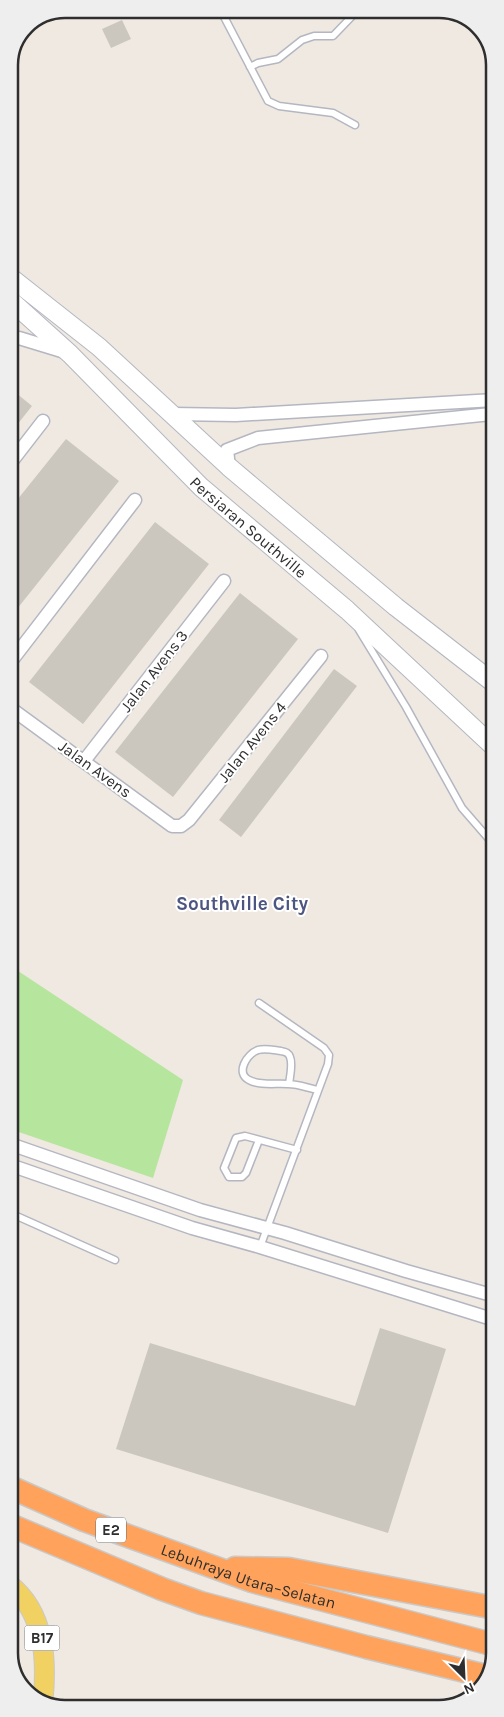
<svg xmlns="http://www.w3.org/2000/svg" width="504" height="1717" viewBox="0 0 504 1717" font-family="Karla,sans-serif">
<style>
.green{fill:#b6e59e}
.building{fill:#cbc7bf}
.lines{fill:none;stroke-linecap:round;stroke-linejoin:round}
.lane-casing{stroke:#b4b7c1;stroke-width:9}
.street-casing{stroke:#b4b7c1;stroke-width:15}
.secondary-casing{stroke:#b4b7c1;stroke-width:20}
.primary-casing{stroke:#c9c9c9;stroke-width:21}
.highway-casing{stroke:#c9c9c9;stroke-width:25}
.lane{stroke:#fff;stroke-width:6}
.street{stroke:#fff;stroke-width:12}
.secondary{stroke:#fff;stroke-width:18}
.primary{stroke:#f2d163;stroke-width:19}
.highway{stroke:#ffa35c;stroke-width:22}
.labels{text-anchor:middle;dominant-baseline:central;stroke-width:4;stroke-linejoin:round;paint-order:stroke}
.shield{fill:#fff;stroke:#6d6d6d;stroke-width:1}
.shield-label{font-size:15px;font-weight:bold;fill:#2e2e2e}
.street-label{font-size:16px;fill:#2e2e2e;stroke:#fff}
.quarter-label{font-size:19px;font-weight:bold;fill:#4d5680;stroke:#fff}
.rim{fill:none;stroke:#2e2e2e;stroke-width:2.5}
</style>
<rect width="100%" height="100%" fill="#efe9e1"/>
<path class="green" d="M9 965 183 1080 153 1178 10 1129Z"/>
<path class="building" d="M122 20 131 39 111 48 102 29Z
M10 388 32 406 9 435V389Z
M66 439 119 481 9 619V510Z
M155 522 209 564 83 724 29 682Z
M240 593 298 639 173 797 115 752Z
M334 669 357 686 241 837 219 820Z
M380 1328 446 1349 388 1533 116 1449 150 1343 355 1406Z"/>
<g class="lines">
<defs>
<path id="lane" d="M220 9 268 101 279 106 333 113 355 125
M250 67 258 63 278 59 302 40 314 36H333L359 9
M359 630 406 707 462 808 495 846
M259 1003 324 1048 329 1055 328 1064 260 1247
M289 1084C290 1076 293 1064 290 1057 288 1052 285 1052 281 1051 273 1050 265 1048 258 1050 247 1054 235 1073 249 1080 260 1086 276 1083 288 1084 298 1084 308 1088 318 1090
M259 1140 246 1173 242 1177H229L224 1168 236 1138 245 1136 297 1150
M10 1213 115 1260"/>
<path id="street" d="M9 339 19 338 65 352
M172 414 236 415 494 400
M9 465 43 421
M229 467 227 450 258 438 491 414 494 416
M9 664 135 500
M9 707 172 826H181L189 820 321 656
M84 761 224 581
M10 1144 200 1210 285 1233 406 1271 495 1296
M10 1165 192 1228 260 1247 495 1320"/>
<g id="secondary">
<path d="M9 276 99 347 229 467 396 607 495 684"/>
<path id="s1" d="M9 299 70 354 201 487 347 610 495 748"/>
</g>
<path id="primary" d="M10 1585C45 1613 47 1660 43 1701"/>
<g id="highway">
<path id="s2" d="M10 1487 84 1520 252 1581 495 1645"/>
<path d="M10 1525 162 1589 201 1603 366 1647 486 1676"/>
<path d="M235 1568 289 1569 495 1608"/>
</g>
</defs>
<use href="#lane" class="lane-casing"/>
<use href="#street" class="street-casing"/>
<use href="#secondary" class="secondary-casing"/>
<use href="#primary" class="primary-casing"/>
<use href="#highway" class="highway-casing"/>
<use href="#lane" class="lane"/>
<use href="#street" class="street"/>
<use href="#secondary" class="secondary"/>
<use href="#primary" class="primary"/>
<use href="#highway" class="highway"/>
</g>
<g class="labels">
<g class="shield">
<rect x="96" y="1517.5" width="30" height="25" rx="4"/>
<rect x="24.5" y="1625.5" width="35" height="25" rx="4"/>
</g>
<g class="shield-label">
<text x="111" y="1530">E2</text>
<text x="42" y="1638">B17</text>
</g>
<g class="street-label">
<text stroke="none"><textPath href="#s1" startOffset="331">Persiaran Southville</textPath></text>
<text transform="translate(154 671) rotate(-52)">Jalan Avens 3</text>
<text transform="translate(252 742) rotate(-51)">Jalan Avens 4</text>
<text transform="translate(95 769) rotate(36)">Jalan Avens</text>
<text stroke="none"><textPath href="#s2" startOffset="255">Lebuhraya Utara–Selatan</textPath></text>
</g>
<g class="quarter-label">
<text x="242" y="904">Southville City</text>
</g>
</g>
<path d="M0 0H504V1717H0ZM65 18H439A47 47 0 0 1 486 65V1653A47 47 0 0 1 439 1700H65A47 47 0 0 1 18 1653V65A47 47 0 0 1 65 18Z" fill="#eee" fill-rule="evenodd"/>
<path class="rim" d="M65 18H439A47 47 0 0 1 486 65V1653A47 47 0 0 1 439 1700H65A47 47 0 0 1 18 1653V65A47 47 0 0 1 65 18Z"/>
<g transform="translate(464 1677) rotate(156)" stroke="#ffffff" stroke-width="4" paint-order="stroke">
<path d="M0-4L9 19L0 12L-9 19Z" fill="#2e2e2e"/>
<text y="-8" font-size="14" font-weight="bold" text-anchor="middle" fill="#2e2e2e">N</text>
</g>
</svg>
